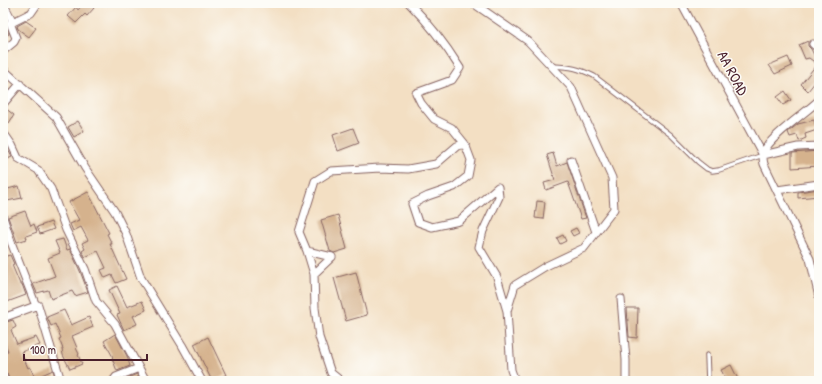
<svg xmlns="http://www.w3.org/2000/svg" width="822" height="384" viewBox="0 0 822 384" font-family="'Patrick Hand',sans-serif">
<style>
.building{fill:#d5b28d}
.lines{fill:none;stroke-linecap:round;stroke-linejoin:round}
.lane-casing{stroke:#856260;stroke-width:5.5}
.street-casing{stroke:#856260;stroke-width:9}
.lane{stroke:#fff;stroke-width:3.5}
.street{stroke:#fff;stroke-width:7}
.labels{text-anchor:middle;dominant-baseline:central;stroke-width:3;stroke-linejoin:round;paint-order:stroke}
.street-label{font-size:15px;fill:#4a1f2b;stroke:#fdfcf7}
</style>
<rect width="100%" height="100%" fill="#fdfcf7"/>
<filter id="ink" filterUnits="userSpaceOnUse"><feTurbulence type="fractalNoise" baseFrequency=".025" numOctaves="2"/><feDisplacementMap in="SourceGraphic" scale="8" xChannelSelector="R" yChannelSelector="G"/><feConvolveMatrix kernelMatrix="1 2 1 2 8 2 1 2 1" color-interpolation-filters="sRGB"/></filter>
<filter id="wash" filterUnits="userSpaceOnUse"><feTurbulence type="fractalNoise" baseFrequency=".012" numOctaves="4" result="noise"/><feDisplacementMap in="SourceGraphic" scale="16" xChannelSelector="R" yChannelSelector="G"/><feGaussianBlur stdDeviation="0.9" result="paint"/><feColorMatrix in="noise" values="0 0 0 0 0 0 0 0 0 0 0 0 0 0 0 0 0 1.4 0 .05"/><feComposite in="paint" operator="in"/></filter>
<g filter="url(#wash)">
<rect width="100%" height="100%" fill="#f3dfc3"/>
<g id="blocks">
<path class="building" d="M84 3H89L94 8 87 16 85 14 76 23 68 16 76 7 78 10Z
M26 21 36 28 29 37 18 29 17 26Z
M3 22 9 34 3 39Z
M808 41V46L811 49 818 63 819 61V77L808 91 801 84 817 64 809 58 805 59 799 45Z
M788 57 792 66 775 74 769 65Z
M785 91 791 100 783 105 777 97Z
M5 108 14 115 9 123 3 119V109Z
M814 120 817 130 805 134 806 138 799 141 797 135 790 137 788 132 798 124Z
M78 121 84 131 74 137 68 127Z
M353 128 359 143 338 151 333 135Z
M3 141 12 157 3 161Z
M819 151V166L792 168V153Z
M553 153 557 166 567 162 586 218 581 219 568 182 546 190 544 183 555 180 547 155Z
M19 186 22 198 7 201 4 190Z
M819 189V196L798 198V192Z
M88 192 109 233 107 234 112 244H110L126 279 116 283 112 275 105 278 101 270 106 268 98 251 85 257 82 251 85 249 82 243 88 240 81 227 73 231 70 224 79 220 69 202Z
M537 201 545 202 543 219 535 218Z
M25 211 31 226 34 224 37 232 26 236 27 239 17 242 8 217Z
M338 215 347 249 334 253 330 251 321 220Z
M51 222 54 229 40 234 37 227Z
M576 228 579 233 573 236 570 231Z
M563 235 566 241 560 244 557 238Z
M63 239 67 250 70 249 80 271 88 292 75 296 72 291 51 299 48 290 37 293 33 284 55 276 48 258 60 253 55 241Z
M10 255 14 264 12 265 20 284H22L26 295 7 302 3 290V257Z
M356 272 367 315 346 321 334 278Z
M117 286 127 307 142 301 146 310 133 316 137 324 124 330 117 315 120 314 109 290Z
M627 308H638L637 338 629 337Z
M64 310 71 325 89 317 93 327 72 336 77 348H76L79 354 78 355 82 364 70 369 63 355 62 349H63L59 339 61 338 55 324 51 326 47 317Z
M13 320 16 327 11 330 17 344 36 337 40 345 21 352 28 368 30 367 35 378 53 370 56 381H10L7 374 3 371V353L8 351 3 338V323Z
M115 334 127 356 130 366 117 371 112 358 113 357 104 341Z
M208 337 226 375 212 381 194 344Z
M731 365 739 381H727L721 370Z
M137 374 140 381H120Z"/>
</g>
</g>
<g filter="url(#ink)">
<use href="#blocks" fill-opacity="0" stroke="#856260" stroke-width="1"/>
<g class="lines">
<defs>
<path id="lane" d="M553 66C571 67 578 68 594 76L671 135 698 162 707 169 712 171 719 170 763 155
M707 355 708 381"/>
<path id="street" d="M3 3 13 22 31 13 38 3
M409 3C429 23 445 44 460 68L452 80 416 93 421 103 434 119 452 128 465 144
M473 3 528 41 571 87 612 178 614 209 584 248 546 266 515 285 507 311
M681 3 763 155 798 147 819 146
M813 44 819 49
M3 51 14 42 16 38 10 23
M3 69 56 117 85 168 115 212 126 234 141 278 182 345 202 381
M819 100C807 112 768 138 764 152 762 156 763 160 764 164L810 259 819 297
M3 104 20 84
M3 132 12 145 18 158 38 170 51 189 66 230 85 269 96 301 115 324 146 381
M571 160 596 232
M777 190 819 184
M3 217 11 242 36 306
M307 251 314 274 315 308 319 337 331 373 341 381
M332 257 307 251 299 232 315 181 331 171 380 168 408 169 436 164 457 146 465 144 471 160 468 176 454 187 428 196 412 204 418 222 432 227 459 221 498 187 499 197 483 231 479 247 497 277 507 311 511 370 515 381
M314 274 332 257
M621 299 626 360V381
M3 318 38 305 61 381
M3 376 5 381
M113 381 116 377 139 368"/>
</defs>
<use href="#lane" class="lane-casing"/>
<use href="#street" class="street-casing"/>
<use href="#lane" class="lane"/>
<use href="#street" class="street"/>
</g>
</g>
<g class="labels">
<g class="street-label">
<text transform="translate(733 73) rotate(62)">AA ROAD</text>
</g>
</g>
<rect width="822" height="384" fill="none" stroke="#fdfcf7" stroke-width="16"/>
<path d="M24 354v6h123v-6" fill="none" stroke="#4a1f2b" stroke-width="2"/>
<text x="30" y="354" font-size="12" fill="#4a1f2b" stroke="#fdfcf7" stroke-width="3" paint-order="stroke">100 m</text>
</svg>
